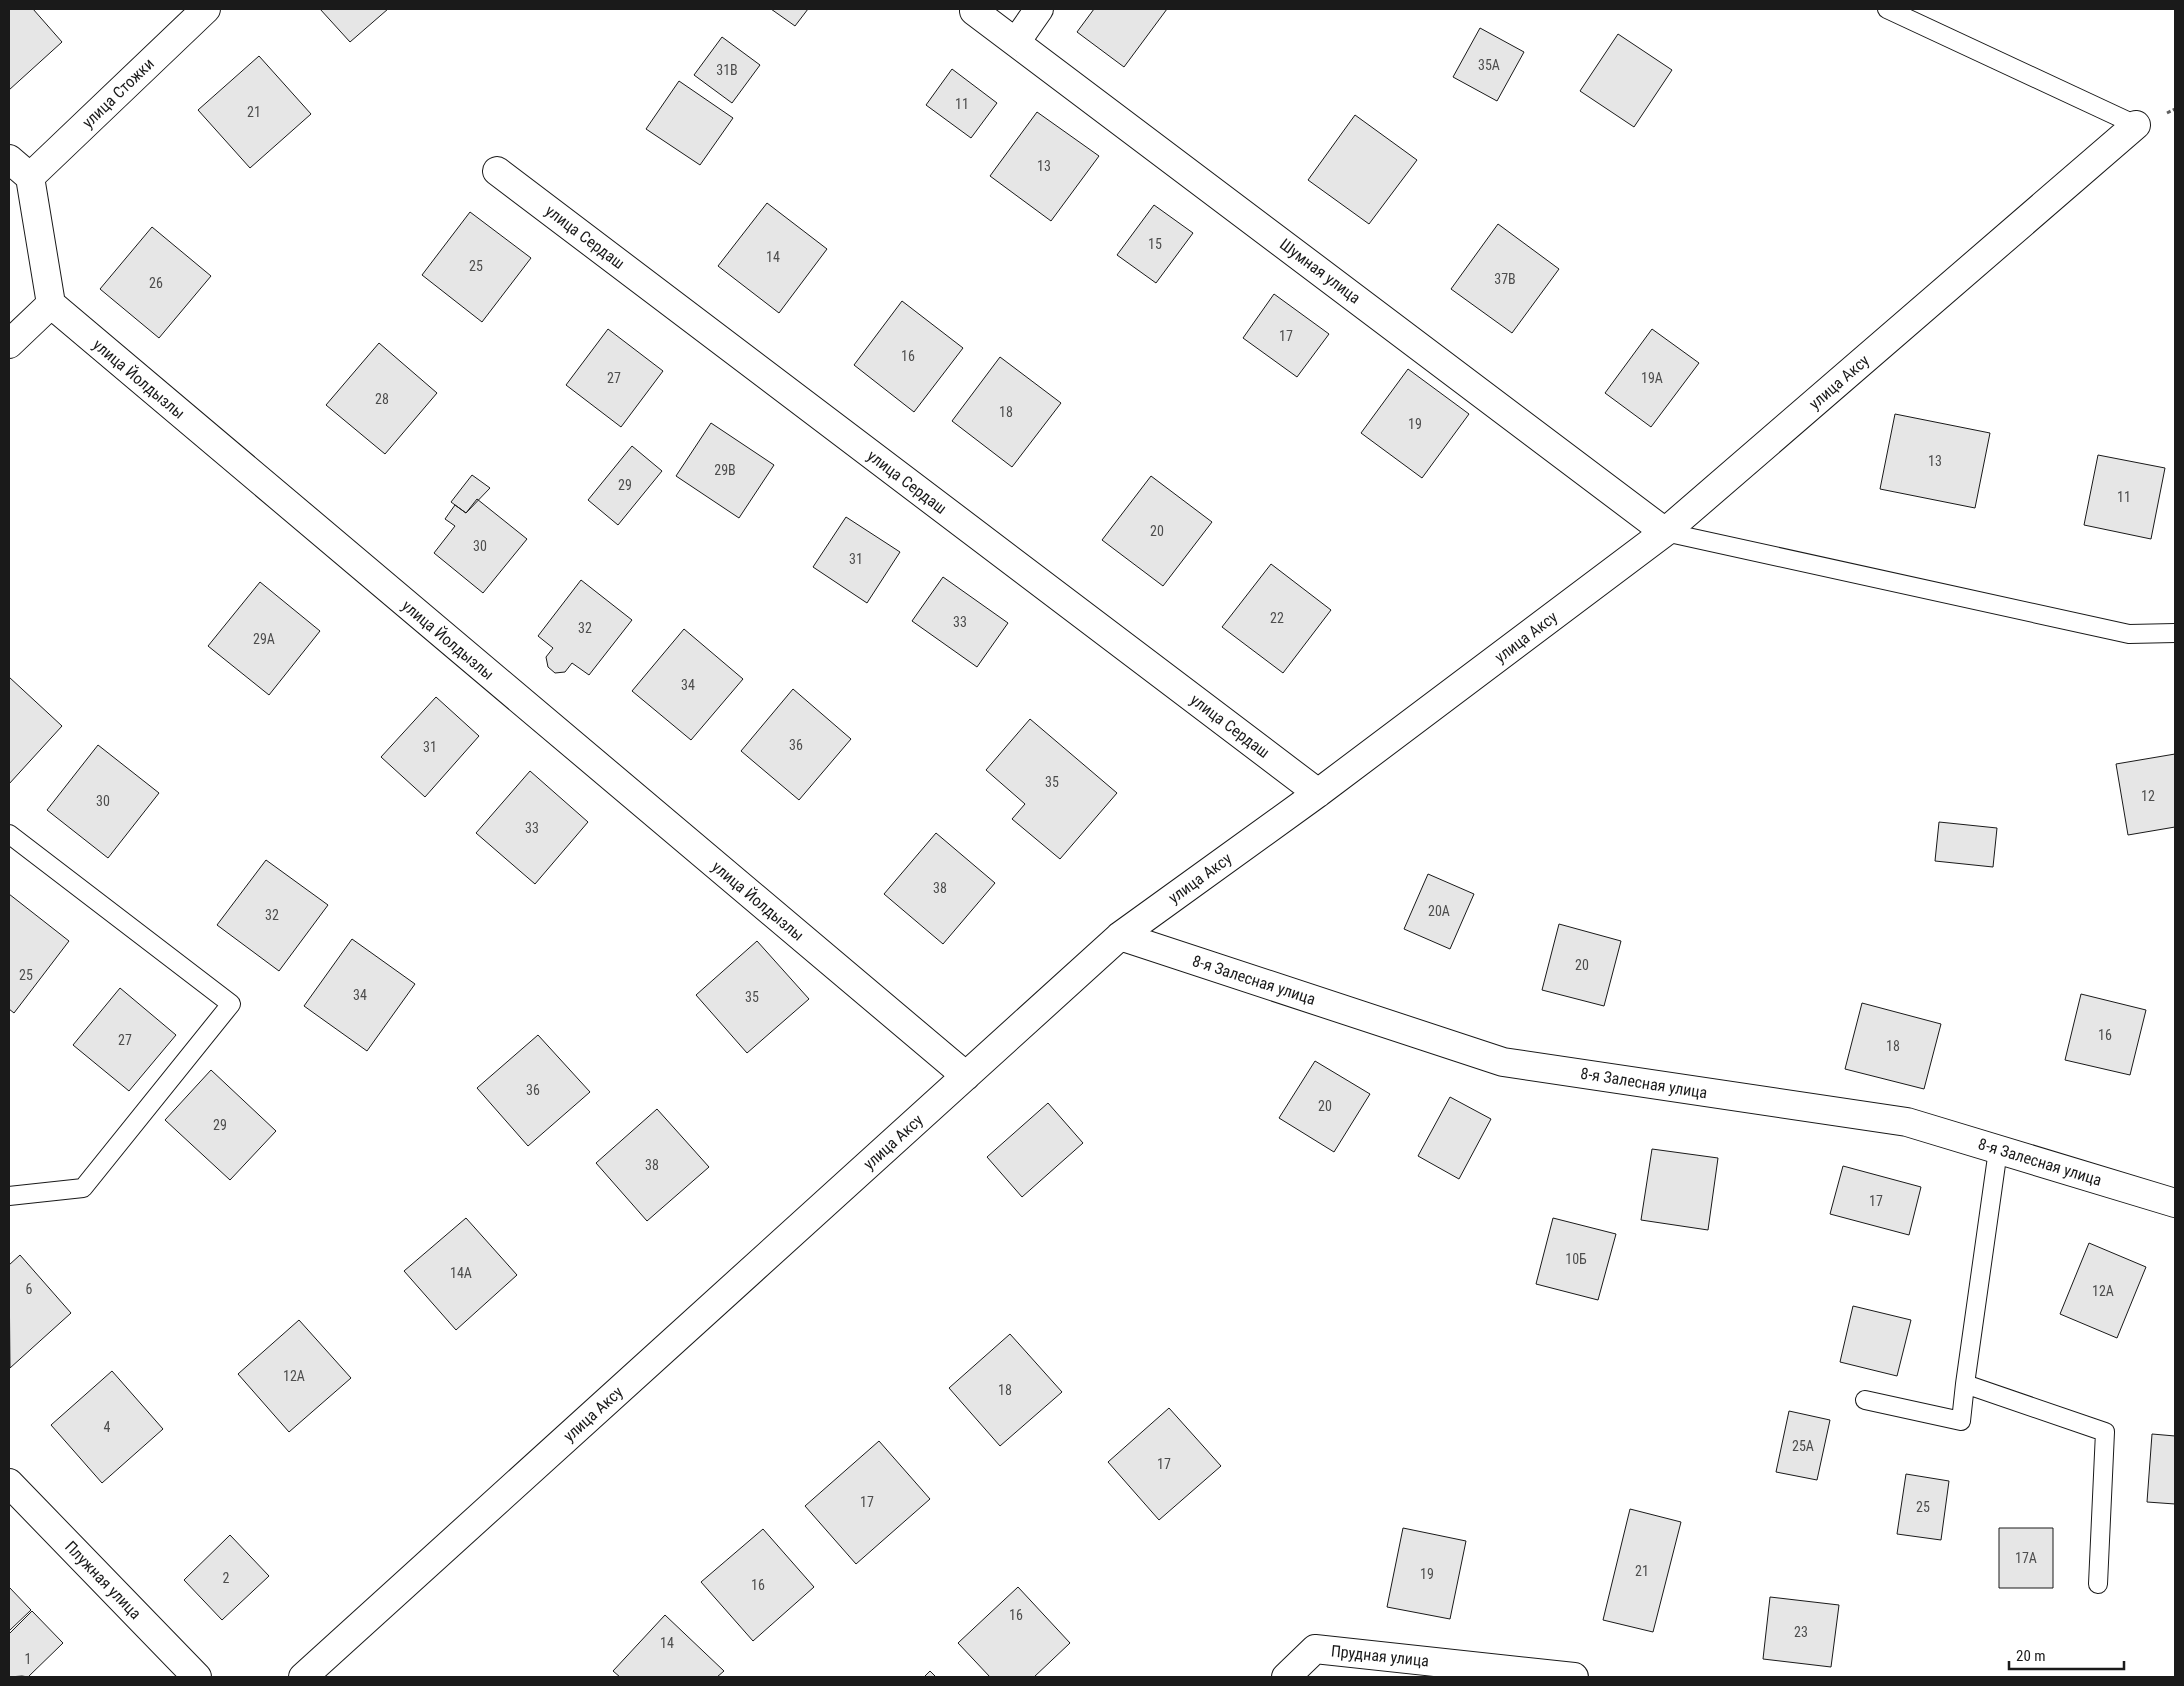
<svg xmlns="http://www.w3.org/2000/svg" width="2184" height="1686" viewBox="0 0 2184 1686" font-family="'Roboto Condensed',sans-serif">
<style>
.building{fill:#e6e6e6;stroke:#1a1a1a}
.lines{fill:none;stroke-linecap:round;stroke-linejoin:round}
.lane-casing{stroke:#1a1a1a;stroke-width:20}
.street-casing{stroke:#1a1a1a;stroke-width:30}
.path{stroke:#5f5f5f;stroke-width:3;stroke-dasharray:4 2.5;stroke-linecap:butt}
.lane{stroke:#fff;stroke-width:18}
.street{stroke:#fff;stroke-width:28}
.labels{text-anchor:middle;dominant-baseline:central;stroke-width:4;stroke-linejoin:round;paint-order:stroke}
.number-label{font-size:14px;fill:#4d4d4d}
.street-label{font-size:16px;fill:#1a1a1a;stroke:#fff}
</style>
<rect width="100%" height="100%" fill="#fff"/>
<path class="building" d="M9 9H33L62 42 9 90Z
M320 9H388L350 42Z
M771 9H808L795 26Z
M1094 9H1167L1124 67 1077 32Z
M1480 28 1524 52 1497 101 1453 77Z
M1618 34 1672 70 1634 127 1580 91Z
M722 37 760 65 732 103 694 75Z
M259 56 311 114 250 168 198 110Z
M952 69 997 103 971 138 926 105Z
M679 81 733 118 700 165 646 129Z
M1037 112 1099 156 1051 221 990 176Z
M1355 115 1417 160 1369 224 1308 180Z
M767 203 827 249 779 313 718 266Z
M1154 205 1193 233 1156 283 1117 255Z
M470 212 531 258 482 322 422 275Z
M1498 224 1559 269 1512 333 1451 289Z
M152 227 211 276 159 338 100 289Z
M1274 294 1329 334 1297 377 1243 338Z
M902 301 963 348 914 412 854 365Z
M608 329 663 371 621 427 566 385Z
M1652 329 1699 363 1651 427 1605 393Z
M379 343 437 393 385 454 326 405Z
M1000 357 1061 403 1012 467 952 421Z
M1408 369 1469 414 1422 478 1361 433Z
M1895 414 1990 433 1975 508 1880 489Z
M711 423 774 465 739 518 676 476Z
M632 446 662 471 618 525 588 500Z
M2098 455 2165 468 2151 539 2084 525Z
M472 475 490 488 466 513 451 502Z
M1151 476 1212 522 1163 586 1102 540Z
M477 499 527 539 483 593 434 553 455 526 445 519 455 505 466 513Z
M846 517 900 552 867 603 813 567Z
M1271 564 1331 610 1283 673 1222 627Z
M943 577 1008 623 977 667 912 621Z
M581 580 632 620 589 675 572 663 565 672 555 673 548 667 546 657 553 648 538 636Z
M260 582 320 631 269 695 208 646Z
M684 629 743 679 691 740 632 691Z
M9 677 62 726 9 784Z
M793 689 851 739 799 800 741 751Z
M436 697 479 736 425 797 381 757Z
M1030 719 1117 793 1060 859 1012 819 1025 804 986 770Z
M98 745 159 793 108 858 47 810Z
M2175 754V827L2128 835 2116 764Z
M530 771 588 822 535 884 476 833Z
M1939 822 1997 828 1993 867 1935 861Z
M936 833 995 883 943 944 884 894Z
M266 860 328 905 279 971 217 925Z
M1428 874 1474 894 1450 949 1404 929Z
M9 894 69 941 14 1013 9 1009Z
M1559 924 1621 941 1604 1006 1542 990Z
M352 939 415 984 367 1051 304 1006Z
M757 941 809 999 747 1053 696 995Z
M120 988 176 1035 129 1091 73 1045Z
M2081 994 2146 1010 2130 1075 2065 1060Z
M1862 1003 1941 1024 1924 1089 1845 1069Z
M538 1035 590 1092 528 1146 477 1088Z
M1315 1061 1370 1094 1334 1152 1279 1118Z
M211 1070 276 1131 230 1180 165 1120Z
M1450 1097 1491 1119 1459 1179 1418 1156Z
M1048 1103 1083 1143 1022 1197 987 1157Z
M657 1109 709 1167 647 1221 596 1163Z
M1652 1149 1718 1158 1708 1230 1641 1220Z
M1843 1166 1921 1187 1909 1235 1830 1214Z
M466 1218 517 1275 456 1330 404 1271Z
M1553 1218 1616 1234 1598 1300 1536 1284Z
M2089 1243 2146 1267 2117 1338 2060 1314Z
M20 1255 71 1313 10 1368 9 1265Z
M1853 1306 1911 1320 1897 1376 1840 1362Z
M299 1320 351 1378 289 1432 238 1374Z
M1010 1334 1062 1392 1000 1446 949 1388Z
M112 1371 163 1429 102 1483 51 1425Z
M1169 1408 1221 1466 1159 1520 1108 1462Z
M1789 1411 1830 1420 1817 1480 1776 1472Z
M2152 1434 2175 1436V1504L2147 1502Z
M879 1441 930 1499 856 1564 805 1506Z
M1906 1474 1949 1481 1941 1540 1897 1534Z
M1630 1509 1681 1522 1653 1632 1603 1620Z
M1403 1528 1466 1541 1450 1619 1387 1607Z
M1999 1528H2053V1588H1999Z
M763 1529 814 1587 753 1641 701 1582Z
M230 1535 269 1576 222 1620 184 1580Z
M9 1587 31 1610 9 1631Z
M1018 1587 1070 1643 1034 1677H990L958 1643Z
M1770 1597 1839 1605 1831 1667 1763 1659Z
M32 1611 63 1643 28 1677 22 1676 9 1677V1634Z
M665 1615 724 1671 717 1677H620L613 1671Z
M930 1671 936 1677H924Z"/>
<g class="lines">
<defs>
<path id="lane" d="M1887 9 2136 125
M1665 532 2129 634 2175 633
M9 834 231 1004 83 1188 9 1196
M1965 1384 2105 1432 2098 1584
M1865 1400 1961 1421 1965 1384 1998 1150"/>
<path id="street" d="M974 11 1665 532
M1016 42 1039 9
M9 159 30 177 51 304 966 1076
M497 171 1318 793
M30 177 206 9
M9 344 51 304
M1120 936 1503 1062 1907 1122 2175 1203
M9 1483 197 1677
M303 1677 1120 936 1318 793 1665 532 2136 125
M1286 1677 1315 1649 1574 1677"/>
</defs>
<use href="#lane" class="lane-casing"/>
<use href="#street" class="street-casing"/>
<path class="path" d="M2167 113 2175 109"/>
<use href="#lane" class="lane"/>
<use href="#street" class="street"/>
</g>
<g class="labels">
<g class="number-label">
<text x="1489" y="65">35А</text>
<text x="727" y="70">31В</text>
<text x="962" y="104">11</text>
<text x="254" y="112">21</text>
<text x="1044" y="166">13</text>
<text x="1155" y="244">15</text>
<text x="773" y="257">14</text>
<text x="476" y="266">25</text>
<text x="1505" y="279">37В</text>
<text x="156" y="283">26</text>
<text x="1286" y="336">17</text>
<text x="908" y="356">16</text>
<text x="614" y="378">27</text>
<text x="1652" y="378">19А</text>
<text x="382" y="399">28</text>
<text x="1006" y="412">18</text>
<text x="1415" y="424">19</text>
<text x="1935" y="461">13</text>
<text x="725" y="470">29В</text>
<text x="625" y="485">29</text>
<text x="2124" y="497">11</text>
<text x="1157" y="531">20</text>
<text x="480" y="546">30</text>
<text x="856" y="559">31</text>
<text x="1277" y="618">22</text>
<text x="960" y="622">33</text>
<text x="585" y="628">32</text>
<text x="264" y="639">29А</text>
<text x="688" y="685">34</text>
<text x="796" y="745">36</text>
<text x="430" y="747">31</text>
<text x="1052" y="782">35</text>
<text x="2148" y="796">12</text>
<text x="103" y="801">30</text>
<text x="532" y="828">33</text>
<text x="940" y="888">38</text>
<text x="1439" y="911">20А</text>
<text x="272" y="915">32</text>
<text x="1582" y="965">20</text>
<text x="26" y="975">25</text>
<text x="360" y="995">34</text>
<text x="752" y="997">35</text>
<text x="2105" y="1035">16</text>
<text x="125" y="1040">27</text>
<text x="1893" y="1046">18</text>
<text x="533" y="1090">36</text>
<text x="1325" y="1106">20</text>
<text x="220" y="1125">29</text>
<text x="652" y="1165">38</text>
<text x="1876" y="1201">17</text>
<text x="1576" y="1259">10Б</text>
<text x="461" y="1273">14А</text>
<text x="29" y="1289">6</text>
<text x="2103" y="1291">12А</text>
<text x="294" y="1376">12А</text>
<text x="1005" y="1390">18</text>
<text x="107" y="1427">4</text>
<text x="1803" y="1446">25А</text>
<text x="1164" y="1464">17</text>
<text x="867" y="1502">17</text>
<text x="1923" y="1507">25</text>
<text x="2026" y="1558">17А</text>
<text x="1642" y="1571">21</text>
<text x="1427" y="1574">19</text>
<text x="226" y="1578">2</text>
<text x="758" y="1585">16</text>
<text x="1016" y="1615">16</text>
<text x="1801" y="1632">23</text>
<text x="667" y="1643">14</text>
<text x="28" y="1659">1</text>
</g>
<g class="street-label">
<text transform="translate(118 93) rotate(-44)">улица Стожки</text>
<text transform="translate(585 237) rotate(37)">улица Сердаш</text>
<text transform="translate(1320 271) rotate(37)">Шумная улица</text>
<text transform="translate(139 379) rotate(40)">улица Йолдызлы</text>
<text transform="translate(1839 382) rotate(-41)">улица Аксу</text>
<text transform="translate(907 482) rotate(37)">улица Сердаш</text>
<text transform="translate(1526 637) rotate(-37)">улица Аксу</text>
<text transform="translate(448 640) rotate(40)">улица Йолдызлы</text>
<text transform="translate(1230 726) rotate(37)">улица Сердаш</text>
<text transform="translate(1200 878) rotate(-36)">улица Аксу</text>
<text transform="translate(758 901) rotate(40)">улица Йолдызлы</text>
<text transform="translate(1254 980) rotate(18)">8-я Залесная улица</text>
<text transform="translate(1644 1083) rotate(9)">8-я Залесная улица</text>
<text transform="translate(893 1142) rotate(-42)">улица Аксу</text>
<text transform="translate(2040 1162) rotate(17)">8-я Залесная улица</text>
<text transform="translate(593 1414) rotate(-42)">улица Аксу</text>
<text transform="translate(103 1580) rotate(46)">Плужная улица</text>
<text transform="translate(1380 1656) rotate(6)">Прудная улица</text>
</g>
</g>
<rect width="2184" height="1686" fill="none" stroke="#1a1a1a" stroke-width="20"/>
<path d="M2009 1661v8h115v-8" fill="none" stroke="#1a1a1a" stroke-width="2.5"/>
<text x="2016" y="1661" font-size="15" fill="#1a1a1a" stroke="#ffffff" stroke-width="4" paint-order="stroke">20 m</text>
</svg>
